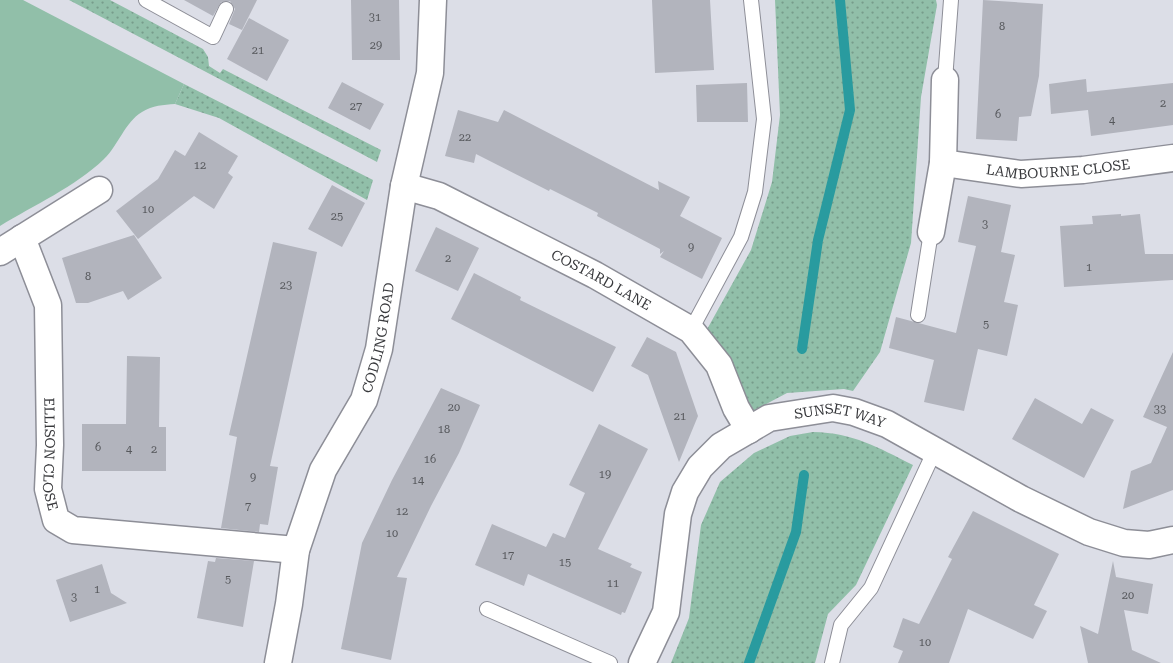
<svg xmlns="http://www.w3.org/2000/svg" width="1173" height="663" viewBox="0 0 1173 663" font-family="'Roboto Serif',serif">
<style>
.grass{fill:url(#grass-dots)}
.green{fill:#91bfa9}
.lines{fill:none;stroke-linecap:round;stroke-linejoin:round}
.stream{stroke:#299b9f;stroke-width:10}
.building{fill:#b2b4bd}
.service-casing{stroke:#8d8e97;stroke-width:16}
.minor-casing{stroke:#8d8e97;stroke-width:29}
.service{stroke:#fff;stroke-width:14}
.minor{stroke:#fff;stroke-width:26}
.labels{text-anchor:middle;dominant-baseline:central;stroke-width:4;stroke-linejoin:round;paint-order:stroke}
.number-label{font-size:11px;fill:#56585c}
.street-label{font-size:14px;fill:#38393c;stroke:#eaebf4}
</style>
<defs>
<pattern id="grass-dots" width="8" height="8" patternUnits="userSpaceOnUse" patternTransform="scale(1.25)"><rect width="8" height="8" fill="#91bfa9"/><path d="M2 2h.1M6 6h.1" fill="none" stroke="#779c8b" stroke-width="1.8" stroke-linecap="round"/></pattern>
</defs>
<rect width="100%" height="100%" fill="#dcdee7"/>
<path class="grass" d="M69 0H110L203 49 208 57 209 66 220 73 223 69 381 150 377 162Z
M775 0H936L937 5 921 97 911 243 880 352 853 391 844 389 787 393 742 417 700 342 751 250 772 182 780 115Z
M184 84 373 180 367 200 219 118 175 104Z
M813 432C854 433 877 447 913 465L856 585 828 614 815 663H671L689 618 701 525 720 482 754 453 790 436Z"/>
<path class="green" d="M0 0H23L184 84 175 104C163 105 153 105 142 112 125 122 118 146 104 159 75 187 34 205 0 226Z"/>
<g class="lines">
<path class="stream" d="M802 349 818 240 850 110 840 0
M749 663 796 532 804 475"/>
</g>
<path class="building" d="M184 0H257L242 30 229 24 235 9 230 1 221 2 213 16Z
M351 0H399L400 60H352Z
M652 0H710L714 70 655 73Z
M983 0 1043 4 1039 76 1031 116 1019 117 1017 141 976 139Z
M249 18 289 40 267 81 227 59Z
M1086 79 1087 92 1173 83V125L1091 136 1088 110 1051 114 1049 84Z
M342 82 384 104 370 130 328 108Z
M747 83 748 122H697L696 85Z
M458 110 498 122 504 110 659 190 658 181 690 197 680 216 722 238 702 279 660 257 664 251 660 254V249L597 216 598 213 550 189 549 191 476 154 474 163 445 156Z
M199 132 238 156 228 173 233 177 214 209 194 196 138 239 116 211 158 179 175 150 185 156Z
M332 185 365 203 342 247 308 229Z
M968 196 1011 205 1001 252 1015 255 1004 302 1018 305 1007 356 978 349 964 411 924 402 934 360 889 348 896 317 956 333 976 246 958 242Z
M1121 214V216L1140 214 1145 254H1173V280L1064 287 1060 226 1093 224 1092 216Z
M436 227 479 248 458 291 415 271Z
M134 235 162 278 128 300 123 291 88 303H76L62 258Z
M273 242 317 252 270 466 278 467 268 525 260 524 259 532 221 528 237 437 229 435Z
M474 273 521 297 520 300 616 347 593 392 451 319Z
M647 337 676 352 698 416 679 462 648 375 631 366Z
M1173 352V490L1123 509 1131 471 1151 463 1167 427 1143 417Z
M127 356 160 357 159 427H166V471H82V424H126Z
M441 388 480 405 459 453 431 506 397 577 407 578 391 660 341 649 362 543 392 480Z
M1035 398 1082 424 1091 408 1114 420 1084 478 1012 439Z
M599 424 648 449 598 549 632 564 630 567 642 572 625 613 622 612 621 615 528 574 524 586 475 565 492 524 546 547 553 533 565 538 585 493 569 485Z
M973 511 1059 554 1034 605 1047 611 1033 639 968 609 949 663H898L903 651 893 647 903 618 919 624 952 559 948 557Z
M216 558 254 561 243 627 197 618 208 561 215 562Z
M1113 561 1116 577 1153 584 1148 614 1124 610 1132 650 1161 663H1088L1080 626 1098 634Z
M102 564 111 593 127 603 70 622 56 580Z"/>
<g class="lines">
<defs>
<path id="service" d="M146 0 213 37 226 9
M945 80 951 0
M918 315 931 232
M691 330 741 237 755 192 764 119 751 0
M487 609 610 663
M832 663 841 625 871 588 935 450"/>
<g id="minor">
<path id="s1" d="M943 163 1021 174 1083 170 1173 158"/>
<path id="s2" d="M404 186 439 196 595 275 691 330 719 365 736 408 749 430"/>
<path d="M931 232 943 163 945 80"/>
<path id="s3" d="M22 238 48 305 50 445 48 489 56 520 73 530 296 550"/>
<path d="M0 252 99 190"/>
<path id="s4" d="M278 663 289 604 296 550 323 470 364 400 379 349 404 186 430 73 433 0"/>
<path id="s5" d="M642 663 666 612 678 514 685 492 700 467 721 446 769 418 833 408 854 412 887 424 1021 499 1089 532 1124 543 1149 545 1173 540"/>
</g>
</defs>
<use href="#service" class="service-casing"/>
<use href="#minor" class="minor-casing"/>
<use href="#service" class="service"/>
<use href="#minor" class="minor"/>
</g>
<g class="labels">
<g class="number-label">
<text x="375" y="17">31</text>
<text x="1002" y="26">8</text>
<text x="376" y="45">29</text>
<text x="258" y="50">21</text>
<text x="1163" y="103">2</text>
<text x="356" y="106">27</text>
<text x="998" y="114">6</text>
<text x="1112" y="120">4</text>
<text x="465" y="137">22</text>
<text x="200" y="165">12</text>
<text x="148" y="209">10</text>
<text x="337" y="216">25</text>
<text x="985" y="224">3</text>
<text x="691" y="247">9</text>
<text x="448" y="258">2</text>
<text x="1089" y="267">1</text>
<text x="88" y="276">8</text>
<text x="286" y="285">23</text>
<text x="986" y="324">5</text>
<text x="454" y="407">20</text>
<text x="1160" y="409">33</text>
<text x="680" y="416">21</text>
<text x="444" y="429">18</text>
<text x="98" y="447">6</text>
<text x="129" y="449">4</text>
<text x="154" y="449">2</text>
<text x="430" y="459">16</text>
<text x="605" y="474">19</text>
<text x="253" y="477">9</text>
<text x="418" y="480">14</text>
<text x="248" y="506">7</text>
<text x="402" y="511">12</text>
<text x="392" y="533">10</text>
<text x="508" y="555">17</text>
<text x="565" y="562">15</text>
<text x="228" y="579">5</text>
<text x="613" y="583">11</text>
<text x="97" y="589">1</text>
<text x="1128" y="595">20</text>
<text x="74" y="597">3</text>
<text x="925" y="642">10</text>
</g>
<g class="street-label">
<text stroke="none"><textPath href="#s1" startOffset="116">LAMBOURNE CLOSE</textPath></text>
<text stroke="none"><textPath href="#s2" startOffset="219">COSTARD LANE</textPath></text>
<text stroke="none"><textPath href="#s4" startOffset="344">CODLING ROAD</textPath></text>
<text stroke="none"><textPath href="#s5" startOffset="365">SUNSET WAY</textPath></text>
<text stroke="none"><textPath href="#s3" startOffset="221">ELLISON CLOSE</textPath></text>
</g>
</g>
</svg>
